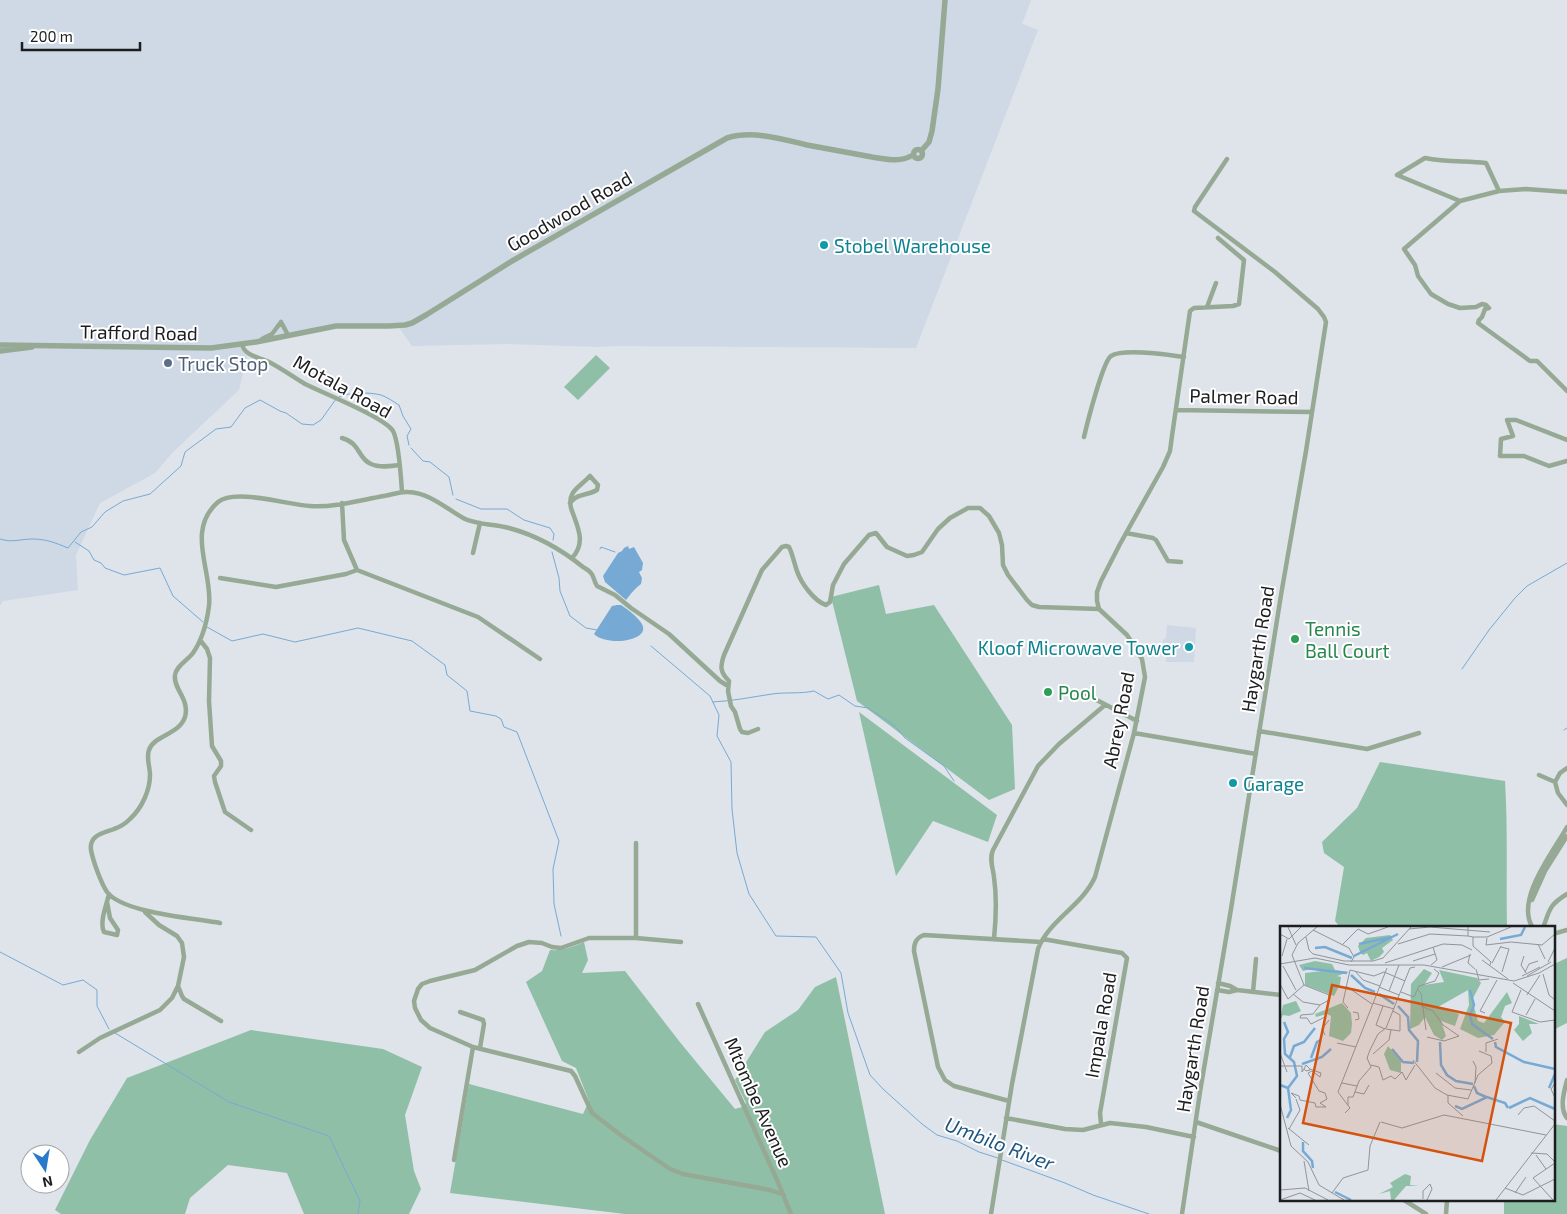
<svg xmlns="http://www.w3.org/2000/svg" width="1567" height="1214" viewBox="0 0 1567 1214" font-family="'Exo 2',sans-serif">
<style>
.built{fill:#cfd8e5}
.green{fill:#90bfa7}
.water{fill:#76aad5}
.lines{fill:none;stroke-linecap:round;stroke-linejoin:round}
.stream{stroke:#76aad5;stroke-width:1}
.minor{stroke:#96a994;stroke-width:4.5}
.tertiary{stroke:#96a994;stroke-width:5.5}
.culture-dot{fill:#0f9aa8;stroke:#fff;stroke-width:2}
.service-dot{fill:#5c6f8a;stroke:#fff;stroke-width:2}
.leisure-dot{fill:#2e9e5b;stroke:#fff;stroke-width:2}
.labels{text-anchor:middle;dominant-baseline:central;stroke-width:4;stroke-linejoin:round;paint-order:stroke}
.street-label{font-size:19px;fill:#1c1d1f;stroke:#fff}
.culture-label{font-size:19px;fill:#0d838f;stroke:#fff;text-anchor:start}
.service-label{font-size:19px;fill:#4e5e75;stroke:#fff;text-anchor:start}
.leisure-label{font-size:19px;fill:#27864d;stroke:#fff;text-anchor:start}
.water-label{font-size:20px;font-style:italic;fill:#1d5680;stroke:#fff}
.inset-river{fill:none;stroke:#76aad5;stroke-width:2.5}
.inset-road{fill:none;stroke:#919499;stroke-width:1}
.view{fill:#d4530e;fill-opacity:0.15;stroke:#d4530e;stroke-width:2.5}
.inset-edge{fill:none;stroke:#1c1d1f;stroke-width:2.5}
</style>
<rect width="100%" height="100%" fill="#dfe3ea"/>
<path class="built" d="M0 0H1031L1022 24 1038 30 916 348 615 346 600 347 508 344 412 346 398 326 336 327 242 344V350L247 357 239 390 173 452 155 473 100 503 76 555 78 590 3 601 0 606Z
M1167 625 1196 628 1194 662H1166V650L1163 647V640L1166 638Z"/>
<path class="green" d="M596 355 610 368 578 400 564 387Z
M879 585 886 614 934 605 1012 725 1015 789 989 800 857 701 831 597Z
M859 712 997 815 988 842 933 821 896 876Z
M1380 762 1505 781C1508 830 1506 879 1507 928H1341L1335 921 1344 867 1324 853 1322 842 1357 808Z
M584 942 588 960 582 973 625 971 679 1041 735 1109 742 1107 746 1103 735 1080 765 1032 798 1010 815 987 836 977 885 1214H625L450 1193 469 1084 583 1114 589 1101 576 1068 562 1061 526 982 542 971 550 950C563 951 572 947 584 942Z
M1567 958V1023L1553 1030V962L1556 963Z
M251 1030 383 1049 422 1067 405 1115 414 1171 421 1189 409 1214H304L287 1173 228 1165 190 1198 185 1214H61L55 1210 90 1140 127 1078Z
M1553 1124 1567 1126V1214H1504V1200H1553Z"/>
<path class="water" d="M628 546 629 549 634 547 643 563 642 570 639 572 642 578 641 584C634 589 631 594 626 600L605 582 603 576 618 553 622 551 624 548Z
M617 605H621C627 609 634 614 639 620 658 640 608 648 594 634L612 606Z"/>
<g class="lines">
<path class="stream" d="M339 397C350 392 369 392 381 395 387 397 394 402 399 405L403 416 411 429 407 436 409 445
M411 448 423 461 430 462 449 477 453 495
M456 499 481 509H507L524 520 550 528 554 534 553 540
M0 539C12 543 20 539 33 539 46 539 56 543 68 548L81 532 92 527 105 512 123 501 150 494 181 466 185 452 216 429 231 427 245 408 260 400 280 411 286 413 302 424 313 425 321 420 336 399
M75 542 89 551 94 560 101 563 105 568 124 575 160 568 173 596 203 622
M600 549 601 547 615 552
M552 552 559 578 560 591 570 616 586 628 597 630
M207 627 232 641 263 634 295 642 358 628 412 641 445 665 447 675 467 691 470 711 496 716 501 719 504 727 517 732 559 841 553 869 554 904 561 936
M651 646 710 696 719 715 717 736 731 762 732 809 737 853 749 894 776 936 816 937 841 973 848 1013 870 1075 883 1089 922 1124 937 1135 957 1141 979 1152 998 1158
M1462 669 1489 630 1515 598 1527 586 1567 563
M713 702C733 701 752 697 772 694 786 692 800 694 814 691L828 699 839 695 855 706 868 708 894 725 905 738 944 766 954 781
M1564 730 1567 728
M0 952 63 985 83 980 97 990V1006L109 1029
M115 1033 229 1102 329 1136 360 1201 358 1214
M1002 1160 1065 1183 1093 1195 1149 1214"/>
<path class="minor" d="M1567 192 1526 189 1499 191 1486 163C1465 161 1445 162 1425 158L1397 175 1460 201 1404 249 1415 265 1418 276 1431 294 1448 304 1460 308 1476 307 1482 304 1486 305 1489 308 1485 309 1482 317 1479 320 1478 323 1530 361H1537L1567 391
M1460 201 1499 191
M1207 307 1216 283
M281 322 288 335
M262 339 272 334 281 322
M242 344C244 356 259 357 269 362 281 368 293 377 305 384 323 393 384 417 393 431 399 442 401 478 402 492
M1176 410 1312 412
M1084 437C1087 424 1103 361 1111 356 1124 348 1169 355 1184 357
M342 438C361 443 357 458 371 464 380 468 390 466 399 465
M1567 440 1516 420H1507L1513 436 1501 439 1500 456H1524L1549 466 1567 461
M342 503 344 540 357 570 478 617 540 659
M570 503C577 493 587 496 597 490L598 485 590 476C580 487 567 491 571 508 577 526 587 542 572 558
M1126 533 1153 538 1156 540 1168 561 1181 562
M473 553 480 523
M220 578 276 587 346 574 357 570
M200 640 207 649 210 658 209 701 212 746 221 761V766L214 776 215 782 225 812 251 830
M1087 695 1137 721
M758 729 748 733 742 732 740 729 735 712 731 706 728 691 729 681C720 672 720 667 724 655L762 570 782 547 786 546 789 547C793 555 794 563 797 571 801 583 814 601 826 605L830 602 833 585 844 564 869 535 876 533 887 547 907 556 914 555 922 552 938 529 950 518 968 508H980L989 516 999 533 1002 545 1003 565 1008 575 1027 600 1032 605 1039 607 1099 609
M1259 731 1367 749 1419 733
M1134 733 1256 754
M1567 768 1560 773 1555 782 1558 793 1567 805
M1539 775 1555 782
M1532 900 1545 871 1567 836
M107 902 110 918 118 930 117 935 104 932C99 922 107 904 109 894
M220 923C193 918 123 913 107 892 101 883 93 861 91 850 89 835 103 833 114 829 120 827 126 823 130 819 142 808 150 790 150 775 150 767 146 757 149 750 154 735 179 735 185 717 190 699 173 689 175 675 176 666 188 660 193 653 202 640 207 621 209 606 213 571 185 531 218 502 235 488 288 505 310 506 333 508 361 500 384 496 392 495 400 491 408 492 431 493 446 509 465 519 479 525 495 524 509 528 535 535 562 550 583 567 586 569 589 570 591 573 594 576 594 582 597 586L615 595 631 608 669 634 720 681 728 686
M1533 928C1514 900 1554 851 1567 827
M1543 928C1550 909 1549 905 1567 894
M1553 934 1567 930
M636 938V843
M994 939C996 919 997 898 994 877 993 868 989 859 993 850L1038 766 1059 744 1105 705
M1043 939 1122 953 1127 958 1100 1113 1101 1124
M681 942 636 938H589L561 948 552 947 542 943 529 942 517 946 475 970 430 981 422 984 418 989 414 1001 415 1008 421 1020 430 1028 473 1047 571 1071 575 1076 592 1113 622 1136 670 1169 683 1174 770 1190 784 1195
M1218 983 1230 986 1237 990
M178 986 182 996 184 999 221 1021
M1217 990 1229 992 1237 990 1281 995
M1253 992 1256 959
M698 1004 777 1180 791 1214
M460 1012 483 1020 484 1024 480 1048
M79 1052 100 1038 160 1010 172 998 178 986 184 957 182 943 177 936 159 925 145 912
M1567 1080C1564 1092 1559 1108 1567 1118
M1009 1101 954 1086 945 1080 938 1067 914 951C914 943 916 938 924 935L1041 942
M1006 1118 1065 1129 1083 1130 1110 1123 1146 1127 1194 1137
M1196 1122 1281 1151
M454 1160 473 1047
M1404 1200 1426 1214
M991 1214 1012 1084 1038 949C1049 920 1082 906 1095 877L1134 733 1145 677 1142 659 1133 644 1127 635 1099 609 1097 601V592L1101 581 1120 544 1163 467 1170 451 1172 436 1190 311 1194 308 1233 306 1239 304 1244 260 1218 238
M1182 1214 1200 1092 1231 909 1281 595 1306 451 1326 322 1324 317 1318 309 1275 272 1194 211 1195 207 1227 159
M1446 1214 1447 1200"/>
<path class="tertiary" d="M913.5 154a4.5 4.5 0 1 1 9 0a4.5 4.5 0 1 1-9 0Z
M921 151 929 142 932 131 938 89 945 0
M0 345 211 348 256 342 336 326H389L405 325 412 323 426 315 512 261 727 138C753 130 782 139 807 145 829 149 850 153 872 157 886 159 900 163 913 155
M0 351 32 347"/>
</g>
<g class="culture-dot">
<circle cx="824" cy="245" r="5"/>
<circle cx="1189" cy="647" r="5"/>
<circle cx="1233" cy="783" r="5"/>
</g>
<circle class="service-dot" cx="168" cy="363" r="5"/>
<g class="leisure-dot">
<circle cx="1295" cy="639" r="5"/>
<circle cx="1048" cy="692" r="5"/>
</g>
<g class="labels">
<g class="street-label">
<text transform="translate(569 211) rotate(-30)">Goodwood Road</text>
<text transform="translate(139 332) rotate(1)">Trafford Road</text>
<text transform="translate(343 386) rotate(29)">Motala Road</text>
<text transform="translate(1244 396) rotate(1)">Palmer Road</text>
<text transform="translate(1257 649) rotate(-81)">Haygarth Road</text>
<text transform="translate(1118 720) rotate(-79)">Abrey Road</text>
<text transform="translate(1100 1025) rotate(-80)">Impala Road</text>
<text transform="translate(1192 1049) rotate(-81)">Haygarth Road</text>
<text transform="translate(759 1102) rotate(66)">Mtombe Avenue</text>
</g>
<g class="culture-label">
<text x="834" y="245">Stobel Warehouse</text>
<text x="1179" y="647" text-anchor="end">Kloof Microwave Tower</text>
<text x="1243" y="783">Garage</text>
</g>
<g class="service-label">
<text x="178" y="363">Truck Stop</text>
</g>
<g class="leisure-label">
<text x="1305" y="628">Tennis<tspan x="1305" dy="22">Ball Court</tspan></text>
<text x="1058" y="692">Pool</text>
</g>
<g class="water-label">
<text transform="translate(1000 1143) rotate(21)">Umbilo River</text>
</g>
</g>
<g transform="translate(1280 926)">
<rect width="275" height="275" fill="#dfe3ea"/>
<path d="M110 9 113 14 102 22 104 26 99 31 91 35 87 27 83 29 80 26 78 20 86 12ZM35 35 52 38 55 44 69 46 57 50 61 51 60 58 54 70 25 59V47L42 45 34 42 23 45 19 39ZM144 43 152 47 144 59 164 56 159 44 197 52 201 57 192 74 198 95 204 97 227 66 232 77 225 80 221 91 225 96 214 109 198 112 180 103 189 79 188 64 158 81 179 88 175 100 161 95 166 110 162 114 154 109 145 91 139 99 130 103 131 58ZM16 75 21 85 9 90 3 89 0 94 3 79ZM62 77 71 87 72 98 71 107 63 115 49 110 51 90 47 88 36 91 35 88ZM239 90 259 98H249L252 107 243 115 234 104 239 98ZM108 120 121 135V147L110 144 104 128ZM125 248 131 250 130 259 139 260H126L114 274H111L110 265 99 268 113 261 110 257Z" fill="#90bfa7"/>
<path class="inset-river" d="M220 13 241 9 245 1M79 18 112 11M35 22 45 21 72 32M74 30 118 8M24 42 67 47M71 49 85 62 95 66M190 64 194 79 190 89 192 98 213 113M99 68 114 78M118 80 128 91 129 104 138 115 137 136M4 96 8 106 4 113 5 128 14 136 17 150 8 162M160 116 161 139 167 149 176 155 193 158M215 116 216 121 244 136 275 143M112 123 123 136 134 137M10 131 14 120 24 116 35 102M31 132 37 116 41 114M22 138 42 131 51 123M0 159 8 162 11 184 7 192M194 160 197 167 206 171M269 162 275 148M175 180 182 183 207 171 225 177 228 182M229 182 250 172 275 183M23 216V225L32 235 33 242M55 266 71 274"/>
<path class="inset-road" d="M8 1 16 19M188 1V10L193 11V20L211 36 210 39M129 3 150 1 210 6M33 4 69 22 74 31 71 36M0 8 9 13 21 1M26 11 29 24 33 28 64 35H93L103 32 131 1M193 11H207L231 1M207 12 206 19 231 16 262 19 275 8M118 18 150 8 188 10M258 18 265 33M62 19 78 3 88 8 108 1M221 21 229 23 222 46M190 28 188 37 195 43M2 30 7 13M244 30 241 39 246 47M202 34 228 53M133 35 155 28M268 36 275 22M105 37 163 18 182 19 192 24M212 37 221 20M0 38 35 32 69 39H144L234 55 259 47 275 38M151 39 157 34 153 21M3 40 16 64M162 41 191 29M196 43 199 54 209 53M75 45 83 54 100 60M245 46 249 38 258 35M263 48 269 69 275 74M242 50 260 41M247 50 271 36M233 57 275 85M0 58 8 73M24 59 12 29 18 17 37 1M66 60 92 78M99 61 119 69M137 63 141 67 146 104M241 64 232 86 260 96 275 94M109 65 119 39M121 66 134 71 139 60 155 55 159 47 154 43M13 68 23 76 40 79 49 74V69L24 59M247 69 260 49M8 73 24 59M93 77 114 83M103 80 96 99 105 103M141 80 153 85 163 99 179 110 164 115 147 111M68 82 63 76 70 44 94 50 104 46 125 55M73 86 78 87 79 93 75 94M205 87 200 85 217 54M21 89 20 92H27L31 98 45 91M21 89 33 88 40 79M246 89 255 73M106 103 120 105V89L113 85M45 109 42 103 49 94M57 117 76 121M206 126V117L218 113M0 127 7 146M93 128 109 114 111 104M133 134 155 162 167 169 188 173 198 149 212 137 211 130 199 125M193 135 196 141 195 157M91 139 99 141 103 154 111 150 115 153 122 146 126 154 135 139M0 140H22V146L24 143 26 145 30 144V143L26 139 24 143M156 147 175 162M62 157 77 160M275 157 271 163 275 172M175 162 191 164M75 166 84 168 89 159M168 169V177L183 190M16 172 11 167 19 170 20 174 35 177 36 181H46L40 177 47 173 45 167 39 165 28 147 32 145 40 151 41 147 30 143M0 178 11 220 28 236 39 259 64 274M68 179V171H73L79 155 91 141 87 132 90 124 98 108 106 102 130 42 135 41M65 187 70 182 58 166 107 42M238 189 244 182 254 180 275 195M101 196 122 202 164 189 266 209M8 202 29 219M9 203 20 184 16 173M251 227 267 228 275 236M256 229 266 243M24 235 29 265M253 252 273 274M253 252 275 237M225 262 243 269 275 253M0 264 25 262 48 274M52 267 63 252 88 244 90 220 100 196M235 267 246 251M143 273V265L150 258 152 263 147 274M0 274 20 267 35 274M216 274 275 198"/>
<path class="view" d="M52 59 231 97 202 235 23 197Z"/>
<rect width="275" height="275" class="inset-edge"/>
</g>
<g transform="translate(45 1169) rotate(168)"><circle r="24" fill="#ffffff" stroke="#a4a5a5"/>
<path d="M0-4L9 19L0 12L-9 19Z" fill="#277bca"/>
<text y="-8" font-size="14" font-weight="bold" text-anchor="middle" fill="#1c1d1f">N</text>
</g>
<path d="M22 42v8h118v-8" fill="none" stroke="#1c1d1f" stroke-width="2.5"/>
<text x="30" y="42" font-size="15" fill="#1c1d1f" stroke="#ffffff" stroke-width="4" paint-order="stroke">200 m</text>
</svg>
